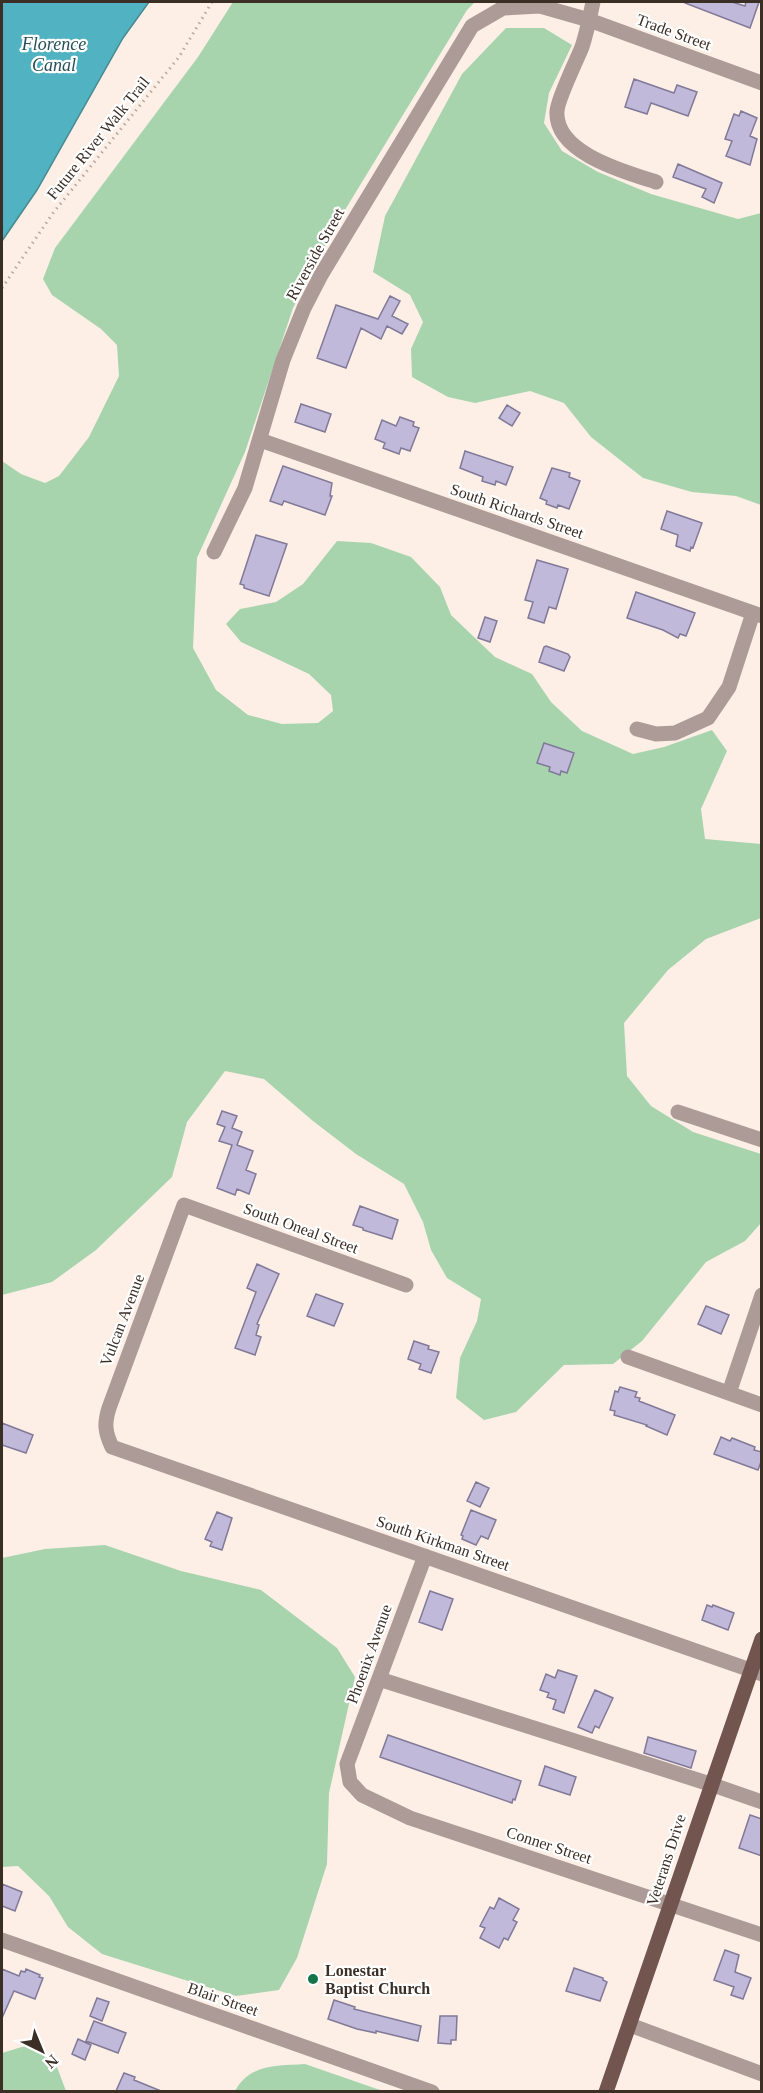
<svg xmlns="http://www.w3.org/2000/svg" width="763" height="2093" viewBox="0 0 763 2093" font-family="Georgia,serif">
<style>
.green{fill:#a7d4ad}
.water{fill:#51b2c1;stroke:#4a8a92;stroke-width:1.5}
.building{fill:#c1b9da;stroke:#817998;stroke-width:1.5}
.lines{fill:none;stroke-linecap:round;stroke-linejoin:round}
.path{stroke:#b6a9a0;stroke-width:3;stroke-dasharray:1.5 4.5;stroke-linecap:butt}
.minor{stroke:#ad9b98;stroke-width:15}
.major{stroke:#72554f;stroke-width:15}
.poi-dot{fill:#147349;stroke:#fff;stroke-width:2}
.labels{text-anchor:middle;dominant-baseline:central;stroke-width:4.5;stroke-linejoin:round;paint-order:stroke}
.street-label{font-size:16px;fill:#3b2e25;stroke:#fff}
.poi-label{font-size:16px;font-weight:bold;fill:#3b2e25;stroke:#fff;text-anchor:start}
.water-label{font-size:18px;font-style:italic;fill:#255057;stroke:#fff}
</style>
<rect width="100%" height="100%" fill="#fdefe6"/>
<path class="green" d="M233 2H475L467 10 337 223 293 308 245 452 197 558 193 648 216 690 248 715 282 724 318 723 333 711 331 695 309 674 241 642 226 624 240 609 276 602 303 584 337 541 371 543 411 557 440 587 451 615 495 657 532 674 551 702 582 731 633 754 664 747 712 730 727 751 701 809 705 839 761 844V918L706 939 668 970 624 1023 627 1076 651 1106 693 1132 761 1154V1223L745 1241 706 1262 642 1341 613 1364 564 1365 516 1412 484 1420 456 1398 460 1358 477 1321 481 1299 447 1278 431 1250 423 1222 404 1184 356 1154 313 1121 264 1079 225 1071 187 1122 172 1177 96 1250 52 1282 2 1295V461L21 474 45 483 59 476 89 437 119 376 117 345 101 329 52 295 43 279 55 248 198 57Z
M506 28H544L572 45 549 93 544 123 562 151 598 172 651 194 738 219 761 213V505L736 496 692 492 643 478 591 437 564 403 530 391 475 403 448 397 412 377 411 349 423 322 410 295 373 272 385 216 462 74Z
M105 1545 181 1571 261 1590 337 1648 355 1677 329 1793 327 1864 297 1958 279 1990 236 1996 102 1954 68 1927 49 1896 18 1866 2 1867V1558L45 1549Z
M25 2046 54 2059 66 2091H2V2053Z
M305 2064 380 2090 382 2091H235C250 2063 278 2066 305 2064Z"/>
<path class="water" d="M2 2H149L123 38 37 190 2 241Z"/>
<path class="building" d="M685 2H732L745 6 746 2H759L750 28 685 3Z
M634 79 674 93 677 85 697 92 688 116 651 103 647 114 625 107Z
M741 111 757 118 750 136 757 139 750 165 726 156 732 141 725 139 734 114 739 116Z
M678 164 722 183 714 203 702 197 706 189 673 177Z
M390 296 400 301 392 316 408 324 402 334 387 326 381 339 361 328 346 368 317 358 336 305 378 319Z
M301 404 331 414 325 432 295 422Z
M507 405 520 413 512 426 499 418Z
M400 417 414 422 413 426 419 428 410 451 401 448 399 454 383 448 385 443 375 439 382 420 396 426Z
M465 451 513 467 506 485 496 481 495 485 482 481 483 477 460 468Z
M283 466 332 483 330 496H332L325 515 284 501 282 505 270 501Z
M552 468 570 473 569 477 580 481 569 509 558 505 557 508 546 504 547 501 540 498Z
M667 511 702 523 693 548 691 547 690 551 676 546 678 535 661 529Z
M256 535 287 544 269 596 244 588V585L240 584Z
M537 560 568 569 556 609 549 607 544 623 528 618 533 602 525 600Z
M636 592 695 613 686 636 680 634 678 638 663 630 627 618Z
M485 617 497 621 490 642 478 638Z
M546 646 568 654 570 657 564 671 539 662 544 647Z
M544 743 574 753 567 773 561 771 560 775 549 771 550 767 537 763Z
M222 1111 237 1116 232 1128 242 1132 237 1145 253 1151 246 1170 256 1174 249 1194 237 1189 235 1195 217 1188 232 1145 219 1141 225 1127 217 1124Z
M360 1206 398 1220 392 1239 363 1230V1228L353 1225Z
M257 1264 279 1274 257 1324 259 1325 256 1335 261 1337 255 1355 235 1348 256 1292 247 1288Z
M316 1294 343 1304 334 1326 307 1316Z
M706 1306 729 1315 721 1334 698 1324Z
M414 1341 429 1346 428 1349 439 1352 431 1373 419 1369 421 1364 408 1359Z
M620 1387 637 1392 635 1397 640 1398 639 1401 675 1415 667 1435 646 1426 647 1425 614 1415 615 1411 610 1410 615 1391 618 1392Z
M2 1423 33 1435 26 1453 2 1445Z
M721 1437 730 1441 732 1438 755 1447 754 1450 762 1452V1459L758 1470 714 1454Z
M476 1482 489 1488 480 1507 467 1501Z
M471 1510 496 1520 488 1539 481 1536 476 1545 462 1539 463 1536 461 1535Z
M217 1512 232 1518 222 1550 210 1546 212 1542 205 1539Z
M430 1591 453 1599 442 1630 419 1622Z
M707 1605 712 1607 713 1605 734 1613 728 1630 702 1620Z
M558 1670 577 1676 564 1713 553 1709 556 1700 547 1697 549 1693 540 1690 546 1674 555 1678Z
M595 1690 613 1698 599 1728 595 1726 592 1733 578 1727Z
M388 1735 521 1781 515 1800 513 1799 512 1803 380 1757Z
M648 1737 696 1751 691 1768 644 1753Z
M545 1766 576 1777 570 1795 539 1785Z
M750 1815 762 1819V1856L739 1848Z
M2 1884 22 1892 15 1911 2 1906Z
M499 1898 519 1909 513 1920 517 1922 508 1940 504 1938 499 1948 480 1938 485 1928 480 1926 490 1907 494 1909Z
M725 1950 739 1955 735 1972 751 1978 743 1999 731 1995 734 1987 714 1980Z
M574 1968 603 1978V1980L607 1982 600 2001 566 1991Z
M2 1969 19 1976 21 1971 25 1972 26 1969 40 1975 39 1977 43 1978 35 1999 14 1991 2 2018Z
M97 1998 109 2002 102 2021 90 2016Z
M334 2000 355 2007 354 2009 421 2026 418 2041 376 2031V2033L357 2029 328 2019Z
M440 2016H457L456 2040H451V2044L438 2043Z
M94 2021 126 2033 118 2053 86 2041Z
M78 2039 91 2045 85 2060 72 2054Z
M124 2073 135 2077 134 2080 161 2091H116Z"/>
<g class="lines">
<path class="path" d="M2 288 53 213 179 57 212 2"/>
<path class="minor" d="M593 2C590 16 587 32 582 47 576 62 558 98 557 111 554 153 625 172 656 182
M260 440 762 616
M214 552 245 488 283 360 304 308 321 275 472 26 503 8 540 6 589 20 762 83
M637 729 656 734 675 733 708 718 729 687 753 613
M678 1112 762 1140
M406 1285 184 1205 109 1408C104 1424 105 1432 112 1447L762 1674
M628 1357 762 1405
M729 1393 762 1295
M425 1556 347 1764 350 1782 362 1795 410 1818 762 1935
M379 1679 710 1784 762 1802
M2 1940 432 2092
M630 2025 762 2074"/>
<path class="major" d="M606 2092 762 1639"/>
</g>
<circle class="poi-dot" cx="313" cy="1979" r="6"/>
<g class="labels">
<g class="street-label">
<text transform="translate(674 32) rotate(20)">Trade Street</text>
<text transform="translate(98 138) rotate(-51)">Future River Walk Trail</text>
<text transform="translate(315 254) rotate(-61)">Riverside Street</text>
<text transform="translate(517 511) rotate(19)">South Richards Street</text>
<text transform="translate(301 1228) rotate(20)">South Oneal Street</text>
<text transform="translate(122 1320) rotate(-69)">Vulcan Avenue</text>
<text transform="translate(443 1543) rotate(19)">South Kirkman Street</text>
<text transform="translate(369 1654) rotate(-70)">Phoenix Avenue</text>
<text transform="translate(549 1845) rotate(18)">Conner Street</text>
<text transform="translate(666 1860) rotate(-72)">Veterans Drive</text>
<text transform="translate(223 1999) rotate(19)">Blair Street</text>
</g>
<g class="poi-label">
<text x="325" y="1970">Lonestar<tspan x="325" dy="18">Baptist Church</tspan></text>
</g>
<g class="water-label">
<text x="54" y="44">Florence<tspan x="54" dy="21">Canal</tspan></text>
</g>
</g>
<rect width="763" height="2093" fill="none" stroke="#3b2e25" stroke-width="6"/>
<g transform="translate(42 2051) rotate(137)" stroke="#ffffff" stroke-width="4.5" paint-order="stroke">
<path d="M0-4.5L10 22L0 15L-10 22Z" fill="#3b2e25"/>
<text y="-9" font-size="16" font-weight="bold" text-anchor="middle" fill="#3b2e25">N</text>
</g>
</svg>
